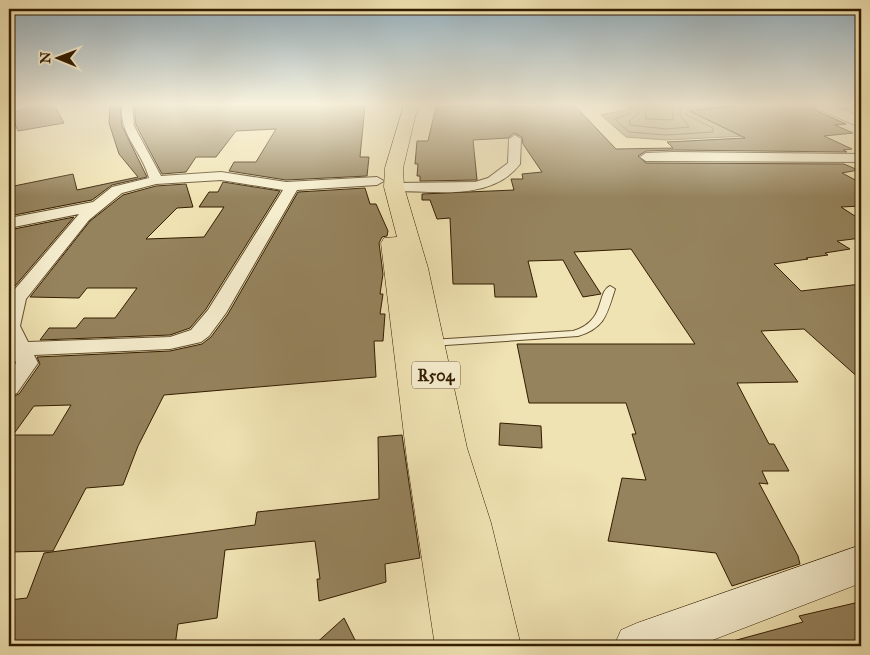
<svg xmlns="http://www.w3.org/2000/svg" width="870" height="655" viewBox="0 0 870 655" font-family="'IM FELL Great Primer',serif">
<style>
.water{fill:#b09f76;stroke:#7e6b47}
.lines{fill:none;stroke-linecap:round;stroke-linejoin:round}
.shore{stroke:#725e3b;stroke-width:1}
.building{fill:#95835d;stroke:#331c00;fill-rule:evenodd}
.lane-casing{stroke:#624e2d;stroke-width:2}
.street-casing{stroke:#624e2d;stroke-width:2}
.secondary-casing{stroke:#331c00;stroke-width:1}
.primary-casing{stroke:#331c00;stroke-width:1}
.lane{fill:#f5edce;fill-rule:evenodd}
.street{fill:#f5edce;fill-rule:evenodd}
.secondary{fill:#f5edce;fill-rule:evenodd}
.primary{fill:#f0e3b3;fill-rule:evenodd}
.labels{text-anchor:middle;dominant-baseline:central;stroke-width:5;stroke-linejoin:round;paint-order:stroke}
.shield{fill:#f5edce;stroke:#6d5b3e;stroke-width:1}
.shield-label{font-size:16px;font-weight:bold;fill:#331c00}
</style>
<rect width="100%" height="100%" fill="#f0e3b3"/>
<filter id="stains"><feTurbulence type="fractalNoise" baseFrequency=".004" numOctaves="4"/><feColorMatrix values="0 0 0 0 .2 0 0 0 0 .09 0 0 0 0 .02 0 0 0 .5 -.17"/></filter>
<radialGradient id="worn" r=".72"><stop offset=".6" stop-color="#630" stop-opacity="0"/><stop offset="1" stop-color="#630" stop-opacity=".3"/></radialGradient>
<path class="water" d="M623 105H739L688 111 714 123 748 119 785 134 666 140 626 137 601 115 630 109Z"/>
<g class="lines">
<path class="shore" d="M632 105 631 113 615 119 629 132 666 135 713 132V128L687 115V108L694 105
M639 105 638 114 629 121 630 125 666 129 689 127 680 115 681 105
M646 105V119L673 120V105"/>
</g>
<path class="building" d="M32 105H54L64 123 18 131 11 114Z
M110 105H120L122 126 147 177 112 185 92 200 9 216V187L73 174 77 190 138 177 119 154 109 123Z
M134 105H365L360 157H369L367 176 286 180 229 171 234 162H256L276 129 236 131 216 157H196L186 172 162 174 136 125Z
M487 105H574L616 149 673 148 667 142 745 138 690 111 742 105H812L815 110 846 124 835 125 853 133 824 136 852 149 843 150 847 152 673 150 646 151 638 156 646 163 844 164 858 170 842 173 861 183V206L841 207 861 220V238L837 241 850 249 825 253 828 255 806 258 808 259 774 264 801 291 861 284V380L804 329 761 331 798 382 737 383 769 444H774L789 471H762L768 484 759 483 798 556 800 564 732 586 716 553 608 541 622 478 646 480 632 434H636L626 403H529L517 344H695L631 249 574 252 601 294 583 297 563 260 528 261 537 297H495L494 284H453L450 218 437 219 430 200H422V194L514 190 511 179H523L522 174 542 172 523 144 522 137 514 133 508 138 473 140 477 180 420 181V176H417L418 164H415L417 141H428L436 107Z
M223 182 280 191 206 309 190 328 170 335 40 340 49 328H76L84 318H115L137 288H87L79 298 30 297 90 221 123 195 156 186 186 184 193 207 177 208 146 239 204 237 224 207H199L209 192H218Z
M365 188 370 204H376L388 231 387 236 382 237 379 243 383 274 380 294H383L380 314H385L383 341H374L376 377 164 395 138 446 123 485 86 488 53 551 9 552V398L19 394 40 364 37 357 170 351 202 344 211 337 228 314 298 192ZM71 405 53 435H13L34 406Z
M74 217 9 293V230Z
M500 423 541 426 542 448 499 445Z
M402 435 420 558 385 564 386 582 319 601 317 579H320L315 541 225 550 217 618 178 624 175 646H9V600L27 598 44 553 255 525 257 512 379 499 378 437Z
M855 603 861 611V646H733V641L803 622 799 616Z
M344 618 358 646H313Z"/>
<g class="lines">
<defs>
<path id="lane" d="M610 286 615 289C607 314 605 328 578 336L431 346 426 343 431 340 573 331C607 321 596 292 610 286Z"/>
<path id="street" d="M122 105H132L134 126 161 176 221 172 286 182 377 177 384 181 377 185 297 190 226 313 209 336 201 342 170 349 34 355 38 363 17 393 9 396V372L16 363 9 346V296L79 214 9 228V218L93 202 112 187 149 178C142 151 119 135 122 105ZM221 180 283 190 208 310 191 330 170 337 28 342 20 326 26 299 89 220 122 193 156 184Z
M515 135 521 139 520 164C492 201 435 191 394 191L387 187 394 183 475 182 488 178 508 163 509 139Z
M673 152 861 154V162L646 161 640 157 646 153Z"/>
<path id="secondary" d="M814 105H833L861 117V128L816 108Z
M861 545V583L697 646H614L621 630 637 623Z"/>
<path id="primary" d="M404 105H418L403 168 404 187 428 268 467 448 491 523 521 646H435L407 460 381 243 384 238 397 237 384 187 385 168Z"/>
</defs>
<use href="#lane" class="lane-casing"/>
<use href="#street" class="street-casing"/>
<use href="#secondary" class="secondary-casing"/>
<use href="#primary" class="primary-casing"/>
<use href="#lane" class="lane"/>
<use href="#street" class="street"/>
<use href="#secondary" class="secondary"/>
<use href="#primary" class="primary"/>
</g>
<linearGradient id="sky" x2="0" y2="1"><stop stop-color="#91acba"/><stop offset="0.53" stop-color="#f8f2dd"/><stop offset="1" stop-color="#f8f2dd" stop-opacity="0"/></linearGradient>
<rect width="870" height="197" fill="url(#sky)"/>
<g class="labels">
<rect class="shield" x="412" y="361.5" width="48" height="27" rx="4"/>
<g class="shield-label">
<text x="436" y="375">R504</text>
</g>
</g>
<rect width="870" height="655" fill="none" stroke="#f0e3b3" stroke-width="30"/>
<rect x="10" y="10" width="850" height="635" fill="none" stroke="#331c00" stroke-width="2.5"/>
<rect x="15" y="15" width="840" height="625" fill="none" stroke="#331c00"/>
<g transform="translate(58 58) rotate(271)" stroke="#f5edce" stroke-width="4" paint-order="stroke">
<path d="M0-4L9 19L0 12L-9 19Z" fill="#331c00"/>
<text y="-8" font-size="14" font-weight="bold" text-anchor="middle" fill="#331c00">N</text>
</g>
<rect width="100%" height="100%" filter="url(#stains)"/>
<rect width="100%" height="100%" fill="url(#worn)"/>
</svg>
